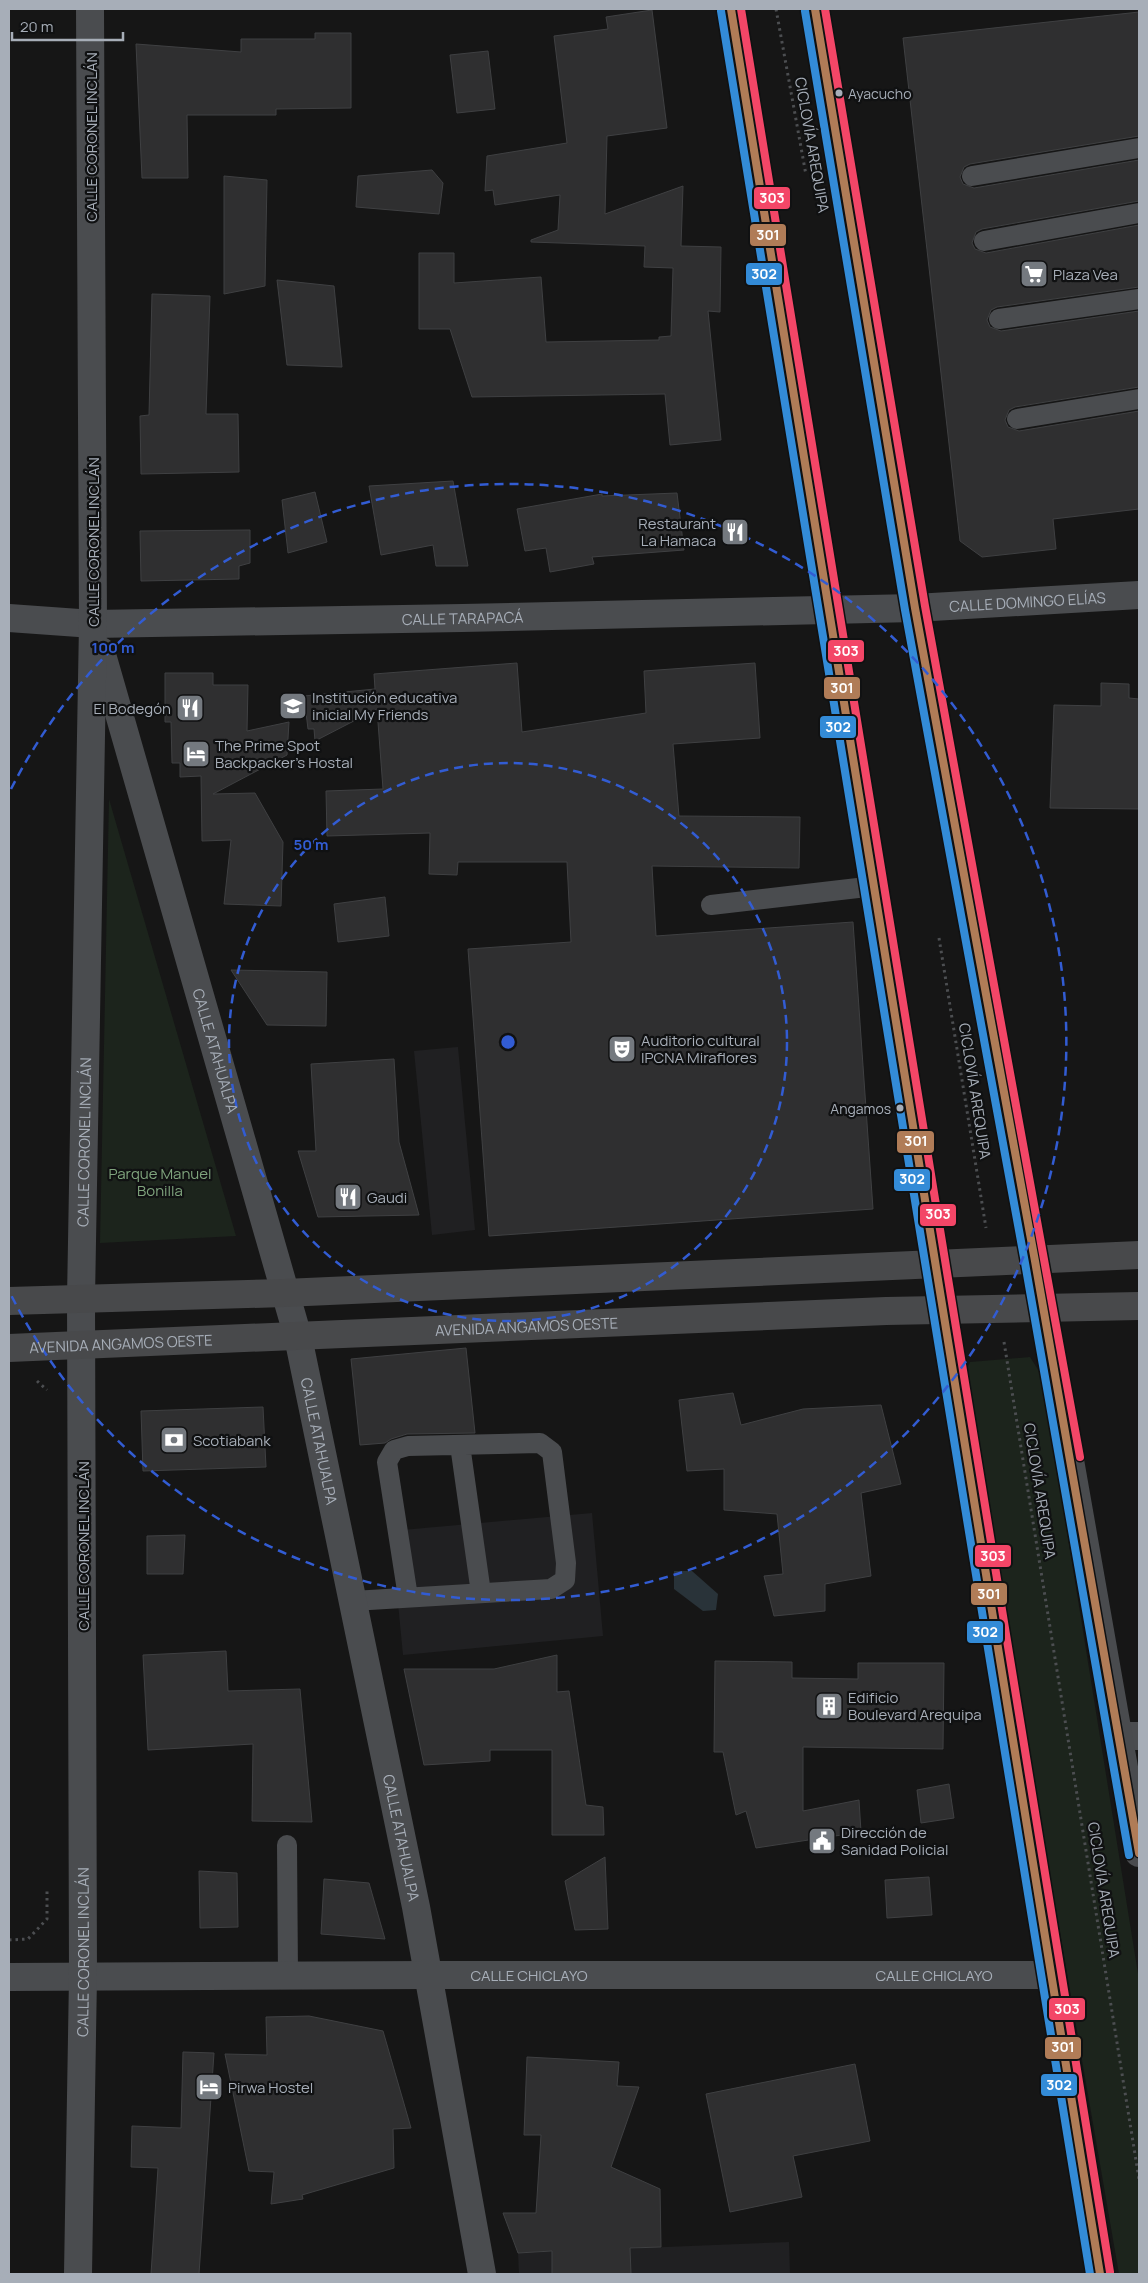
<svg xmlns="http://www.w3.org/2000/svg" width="1148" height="2283" viewBox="0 0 1148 2283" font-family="Manrope,sans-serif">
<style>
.built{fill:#202022}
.green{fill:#1c241c}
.water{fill:#293339}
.building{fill:#2f2f30;stroke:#3f4042}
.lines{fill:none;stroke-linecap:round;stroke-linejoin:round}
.path{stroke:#4c4e51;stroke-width:3;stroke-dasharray:2.5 4;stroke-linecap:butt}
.lane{stroke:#4a4c4f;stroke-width:20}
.street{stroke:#4a4c4f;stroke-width:28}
.secondary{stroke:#494b4e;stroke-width:28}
.primary{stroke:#48494b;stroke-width:28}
.bus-1-casing{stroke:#101112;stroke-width:11}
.bus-2-casing{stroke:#101112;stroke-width:11}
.bus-3-casing{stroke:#101112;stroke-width:11}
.bus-1{stroke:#b07c57;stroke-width:8}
.bus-2{stroke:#338bd7;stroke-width:8}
.bus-3{stroke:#f34667;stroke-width:8}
.ring{fill:none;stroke:#325cd3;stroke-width:2.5;stroke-dasharray:9 6}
.bus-dot{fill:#a7aeb8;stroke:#101112;stroke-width:2}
.labels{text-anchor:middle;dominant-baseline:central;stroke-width:4.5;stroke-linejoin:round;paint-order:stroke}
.bus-label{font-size:14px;fill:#a7aeb8;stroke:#101112;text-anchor:start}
.street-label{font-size:15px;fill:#a7aeb8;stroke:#101112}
.poi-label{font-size:15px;fill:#a7aeb8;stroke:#101112;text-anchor:start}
.park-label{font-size:15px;fill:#7fa47d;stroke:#101112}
.centre{fill:#325cd3;stroke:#101112;stroke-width:2.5}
.ring-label{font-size:15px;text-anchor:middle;font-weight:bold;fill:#325cd3;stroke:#101112;stroke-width:4.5;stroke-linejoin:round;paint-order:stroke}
.line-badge{stroke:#101112;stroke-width:2}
.badge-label{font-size:14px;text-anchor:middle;font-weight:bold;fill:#fff}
</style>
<rect width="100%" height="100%" fill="#161616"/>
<path class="built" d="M458 1047 475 1230 432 1235 414 1051Z
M592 1513 603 1636 403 1655 391 1531Z
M789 2242 790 2274H519L518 2253Z"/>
<path class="green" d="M109 799 236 1236 100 1243Z
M1030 1357 1042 1376 1139 1980V2274H1119L964 1376 970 1362Z"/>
<path class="water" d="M674 1571H692L718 1594 716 1610 703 1611 674 1589Z"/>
<path class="building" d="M652 10 667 128 607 136 605 214 683 186 681 246 721 247 720 312 708 311 721 440 670 445 665 394 472 397 450 329H419V253H454V283L541 277 546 342 659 340V337L671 336 673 268 644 267 645 246 531 242V240L558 230 560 195 495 205 493 190 485 191 487 156 567 143 554 36 608 29 606 17Z
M1139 12V136L970 164 964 167 960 177 963 184 974 188 1139 160V201L982 229 976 232 972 243 975 249 986 253 1139 225V287L997 307 991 310 987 320 990 327 1001 331 1139 311V387L1015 407 1009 410 1005 420 1008 427 1019 431 1139 411V509L1053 519 1056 549 982 557 960 541 903 38Z
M315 33H351V108L276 109V115H187L188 178H142L136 44 241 52V39H315Z
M488 51 495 109 457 113 450 55Z
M432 170 443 183 439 214 356 207 358 176Z
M224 176 267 180 265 286 224 294Z
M277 280 334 286 342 367 287 365Z
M152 294 210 296 206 414H238L239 472 141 474 140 416 149 415Z
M453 481 468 566H436L433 545 381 555 369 486Z
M315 492 327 542 288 553 282 500Z
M677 493 684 550 592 557 594 564 550 572 546 548 525 551 517 509 602 494V496Z
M250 530V563L239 566V579L141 581 140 531Z
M517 663 522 732 646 713 644 671 755 663 760 738 673 744 679 816 800 817 799 868 652 866 656 936 853 922 873 1209 489 1236 468 949 571 942 567 862H458L457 875 429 874 430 833 327 836 326 791 383 789 377 709 315 741 314 729H308L304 696 375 689 374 674Z
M165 673H213V685H248L247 731 289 722 287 755 213 794 255 793 283 842 281 906 224 904 231 840 202 841 201 776 180 777V763H172L171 722H165Z
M1101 683 1129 684V698L1139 699V809L1050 808 1054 705 1101 706Z
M385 897 389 936 338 942 334 904Z
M231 970 327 972 326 1026 267 1025Z
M394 1059 399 1142 419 1215 318 1217 298 1151H316L311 1064Z
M466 1348 475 1433 407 1434 391 1439 385 1443 360 1445 351 1359Z
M733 1393 741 1425 803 1409 881 1405 901 1484 861 1493 871 1576 825 1584V1611L774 1616 764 1576 783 1574 777 1514 724 1510V1469L687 1471 679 1400Z
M263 1407 266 1467 143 1471 141 1411Z
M185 1535 183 1574H147V1536Z
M226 1651 228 1691 300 1689 312 1822 252 1821 253 1744 148 1750 143 1655Z
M557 1655V1692L569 1691 586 1805 603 1807 604 1835H552V1750H490V1761L424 1765 404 1669H494Z
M715 1661 792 1662V1678L858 1679V1663H944L943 1749 803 1747V1811L859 1800 861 1832 756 1848 746 1811 736 1815 723 1752H714Z
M949 1784 954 1818 921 1823 917 1790Z
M605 1857 608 1929 575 1930 565 1881Z
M199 1871 237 1873 238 1927 200 1928Z
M929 1877 932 1915 887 1918 885 1880Z
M324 1879 369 1883 385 1939 321 1934Z
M309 2016 383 2031 411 2128 393 2129 394 2168 302 2195 303 2199 271 2204 274 2172 249 2171 225 2054 267 2055 266 2017Z
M183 2052 214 2053 199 2274H151L158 2168 131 2167 132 2126 181 2128Z
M527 2057 619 2062 617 2086 639 2087 611 2167 660 2189 661 2247 630 2248 631 2274H552V2251L518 2253 503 2213H536L541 2135H524Z
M855 2064 870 2141 793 2156 802 2197 730 2212 706 2094Z"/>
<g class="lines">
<path class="path" d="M776 9 806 175
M939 938 986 1228
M1004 1342 1139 2179
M37 1381 47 1390
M9 1940 28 1939 47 1919V1889"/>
<path class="lane" d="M972 176 1139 148
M984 241 1139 213
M999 319 1139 299
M1017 419 1139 399
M711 905 875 886
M460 1445 481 1593
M353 1601 551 1589 565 1580 566 1563 552 1452 540 1443 408 1446 394 1450 387 1462 408 1597
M287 1845 288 1976"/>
<g class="street">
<path id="s1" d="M9 618 93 624 462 618 915 608 1139 595"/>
<path id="s2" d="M101 651 298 1337 416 1907 482 2274"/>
<path d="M1120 1736H1139"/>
<path id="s3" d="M9 1977 428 1975H1050"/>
<path id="s4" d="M78 2274 83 1977 81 1298 93 624 90 9"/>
</g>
<path class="secondary" d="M731 9 1100 2274
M815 9 915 608 1035 1261 1139 1853"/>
<g class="primary">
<path d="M9 1301 284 1293 1139 1255"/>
<path id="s5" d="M9 1348 886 1311 1139 1306"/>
</g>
<defs>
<path id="bus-1" d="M731 9 1100 2274
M815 9 915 608 1035 1261 1139 1853"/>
<path id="bus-2" d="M721 11 1090 2274
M805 11 905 610 1025 1263 1129 1855"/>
<path id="bus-3" d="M741 9 1110 2272
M825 9 925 606 1080 1457"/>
</defs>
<use href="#bus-1" class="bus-1-casing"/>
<use href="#bus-2" class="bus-2-casing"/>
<use href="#bus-3" class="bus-3-casing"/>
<use href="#bus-1" class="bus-1"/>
<use href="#bus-2" class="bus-2"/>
<use href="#bus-3" class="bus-3"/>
</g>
<g class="ring">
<circle cx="508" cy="1042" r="279"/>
<path d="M11 789A558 558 0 1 1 11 1295"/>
</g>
<defs>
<symbol id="supermarket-square" viewBox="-11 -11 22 22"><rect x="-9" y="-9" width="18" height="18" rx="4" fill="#74797f" stroke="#101112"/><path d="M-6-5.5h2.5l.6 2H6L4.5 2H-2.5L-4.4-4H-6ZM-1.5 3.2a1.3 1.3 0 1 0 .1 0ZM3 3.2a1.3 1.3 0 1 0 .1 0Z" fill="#fff"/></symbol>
<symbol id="restaurant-square" viewBox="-11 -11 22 22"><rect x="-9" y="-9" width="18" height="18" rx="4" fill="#74797f" stroke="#101112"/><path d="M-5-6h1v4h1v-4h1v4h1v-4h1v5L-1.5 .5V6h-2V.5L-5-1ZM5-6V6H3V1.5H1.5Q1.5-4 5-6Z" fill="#fff"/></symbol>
<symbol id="school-square" viewBox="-11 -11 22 22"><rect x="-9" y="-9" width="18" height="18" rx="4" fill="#74797f" stroke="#101112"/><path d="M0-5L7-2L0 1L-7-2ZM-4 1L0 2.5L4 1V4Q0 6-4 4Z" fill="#fff"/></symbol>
<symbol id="hotel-square" viewBox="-11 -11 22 22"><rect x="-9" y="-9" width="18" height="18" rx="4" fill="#74797f" stroke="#101112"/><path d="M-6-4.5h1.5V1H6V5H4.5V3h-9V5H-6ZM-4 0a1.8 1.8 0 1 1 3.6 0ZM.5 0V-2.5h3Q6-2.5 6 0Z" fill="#fff"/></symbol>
<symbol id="theatre-square" viewBox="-11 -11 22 22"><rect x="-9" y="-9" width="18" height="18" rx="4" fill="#74797f" stroke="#101112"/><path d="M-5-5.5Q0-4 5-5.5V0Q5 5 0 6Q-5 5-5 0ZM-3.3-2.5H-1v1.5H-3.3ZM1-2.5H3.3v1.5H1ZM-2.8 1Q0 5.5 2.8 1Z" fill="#fff"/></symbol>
<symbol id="bank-square" viewBox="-11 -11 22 22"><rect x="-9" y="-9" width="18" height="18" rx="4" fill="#74797f" stroke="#101112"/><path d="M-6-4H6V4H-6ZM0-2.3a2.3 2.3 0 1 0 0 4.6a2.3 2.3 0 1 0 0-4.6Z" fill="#fff"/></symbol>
<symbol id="building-square" viewBox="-11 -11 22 22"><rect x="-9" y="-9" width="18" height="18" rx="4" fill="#74797f" stroke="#101112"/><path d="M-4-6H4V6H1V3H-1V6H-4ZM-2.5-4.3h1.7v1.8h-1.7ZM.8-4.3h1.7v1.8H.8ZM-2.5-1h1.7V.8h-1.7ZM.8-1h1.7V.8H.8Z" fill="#fff"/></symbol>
<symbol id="civic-square" viewBox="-11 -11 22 22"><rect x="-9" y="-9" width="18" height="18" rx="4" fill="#74797f" stroke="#101112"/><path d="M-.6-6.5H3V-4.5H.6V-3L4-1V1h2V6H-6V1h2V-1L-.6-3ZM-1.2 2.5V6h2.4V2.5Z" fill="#fff"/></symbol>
</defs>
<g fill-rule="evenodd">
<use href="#supermarket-square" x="1018" y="258" width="32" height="32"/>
<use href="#restaurant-square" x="719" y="516" width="32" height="32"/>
<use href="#school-square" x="277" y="690" width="32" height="32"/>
<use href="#restaurant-square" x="174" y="692" width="32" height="32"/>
<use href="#hotel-square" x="180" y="738" width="32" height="32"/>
<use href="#theatre-square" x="606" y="1033" width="32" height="32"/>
<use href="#restaurant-square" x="332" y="1181" width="32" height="32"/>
<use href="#bank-square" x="158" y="1424" width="32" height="32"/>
<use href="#building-square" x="813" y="1690" width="32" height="32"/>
<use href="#civic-square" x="806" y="1825" width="32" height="32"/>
<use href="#hotel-square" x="193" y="2071" width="32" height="32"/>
</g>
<g class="bus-dot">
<circle cx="839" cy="93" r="4.5"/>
<circle cx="900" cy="1108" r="4.5"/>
</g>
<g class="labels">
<g class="bus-label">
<text x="848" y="93">Ayacucho</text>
<text x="891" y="1108" text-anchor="end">Angamos</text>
</g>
<g class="street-label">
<text transform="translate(91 137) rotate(-90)">CALLE CORONEL INCLÁN</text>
<text transform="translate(812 145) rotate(80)">CICLOVÍA AREQUIPA</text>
<text transform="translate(93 542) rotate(-90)">CALLE CORONEL INCLÁN</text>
<text stroke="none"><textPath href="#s1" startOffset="1019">CALLE DOMINGO ELÍAS</textPath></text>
<text stroke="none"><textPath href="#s1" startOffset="454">CALLE TARAPACÁ</textPath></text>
<text stroke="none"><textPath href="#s2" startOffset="416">CALLE ATAHUALPA</textPath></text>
<text transform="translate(975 1091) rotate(81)">CICLOVÍA AREQUIPA</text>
<text stroke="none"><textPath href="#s4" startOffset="1132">CALLE CORONEL INCLÁN</textPath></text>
<text stroke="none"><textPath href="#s5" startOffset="518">AVENIDA ANGAMOS OESTE</textPath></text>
<text stroke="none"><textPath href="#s5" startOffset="112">AVENIDA ANGAMOS OESTE</textPath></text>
<text stroke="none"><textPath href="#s2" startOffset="820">CALLE ATAHUALPA</textPath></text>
<text transform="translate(1040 1491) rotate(81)">CICLOVÍA AREQUIPA</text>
<text transform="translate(83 1546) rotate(-90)">CALLE CORONEL INCLÁN</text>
<text stroke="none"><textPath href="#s2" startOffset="1225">CALLE ATAHUALPA</textPath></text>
<text transform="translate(1104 1890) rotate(81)">CICLOVÍA AREQUIPA</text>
<text stroke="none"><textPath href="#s4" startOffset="322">CALLE CORONEL INCLÁN</textPath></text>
<text stroke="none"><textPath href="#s3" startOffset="520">CALLE CHICLAYO</textPath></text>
<text stroke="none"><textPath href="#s3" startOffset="925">CALLE CHICLAYO</textPath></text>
</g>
<g class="poi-label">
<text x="1053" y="274">Plaza Vea</text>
<text x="716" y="523" text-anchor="end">Restaurant<tspan x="716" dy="17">La Hamaca</tspan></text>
<text x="312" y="697">Institución educativa<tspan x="312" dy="17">inicial My Friends</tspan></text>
<text x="171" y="708" text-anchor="end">El Bodegón</text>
<text x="215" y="745">The Prime Spot<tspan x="215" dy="17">Backpacker's Hostal</tspan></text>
<text x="641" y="1040">Auditorio cultural<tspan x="641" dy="17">IPCNA Miraflores</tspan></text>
<text x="367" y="1197">Gaudi</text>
<text x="193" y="1440">Scotiabank</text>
<text x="848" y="1697">Edificio<tspan x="848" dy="17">Boulevard Arequipa</tspan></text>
<text x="841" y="1832">Dirección de<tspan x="841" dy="17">Sanidad Policial</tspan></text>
<text x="228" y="2087">Pirwa Hostel</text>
</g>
<g class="park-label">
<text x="160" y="1173">Parque Manuel<tspan x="160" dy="17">Bonilla</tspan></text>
</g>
</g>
<circle cx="508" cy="1042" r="8" class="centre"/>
<g class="ring-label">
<text x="113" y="653">100 m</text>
<text x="311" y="850">50 m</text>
</g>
<g class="line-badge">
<rect x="753" y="186" width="38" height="24" rx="5" fill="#f34667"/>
<rect x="749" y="223" width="38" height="24" rx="5" fill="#b07c57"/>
<rect x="745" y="262" width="38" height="24" rx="5" fill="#338bd7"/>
<rect x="827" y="639" width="38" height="24" rx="5" fill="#f34667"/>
<rect x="823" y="676" width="38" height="24" rx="5" fill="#b07c57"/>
<rect x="819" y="715" width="38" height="24" rx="5" fill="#338bd7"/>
<rect x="896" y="1130" width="39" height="24" rx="5" fill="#b07c57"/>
<rect x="893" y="1168" width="38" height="24" rx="5" fill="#338bd7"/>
<rect x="919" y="1203" width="38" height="24" rx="5" fill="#f34667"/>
<rect x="974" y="1544" width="38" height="24" rx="5" fill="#f34667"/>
<rect x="970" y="1582" width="38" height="24" rx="5" fill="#b07c57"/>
<rect x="966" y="1620" width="38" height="24" rx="5" fill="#338bd7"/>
<rect x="1048" y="1997" width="38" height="24" rx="5" fill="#f34667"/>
<rect x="1044" y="2036" width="38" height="24" rx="5" fill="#b07c57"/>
<rect x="1040" y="2073" width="38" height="24" rx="5" fill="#338bd7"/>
</g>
<g class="badge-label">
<text x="772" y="203">303</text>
<text x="768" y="240">301</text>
<text x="764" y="279">302</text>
<text x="846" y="656">303</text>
<text x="842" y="693">301</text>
<text x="838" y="732">302</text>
<text x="916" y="1146">301</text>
<text x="912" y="1184">302</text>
<text x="938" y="1219">303</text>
<text x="993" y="1561">303</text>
<text x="989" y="1599">301</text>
<text x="985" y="1637">302</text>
<text x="1067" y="2014">303</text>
<text x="1063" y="2052">301</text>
<text x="1059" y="2090">302</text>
</g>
<rect width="1148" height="2283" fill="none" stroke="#a7aeb8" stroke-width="20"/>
<path d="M12 32v8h111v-8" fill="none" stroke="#a7aeb8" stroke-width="2.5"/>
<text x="20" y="32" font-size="15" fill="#a7aeb8" stroke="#101112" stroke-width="4" paint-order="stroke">20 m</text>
</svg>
